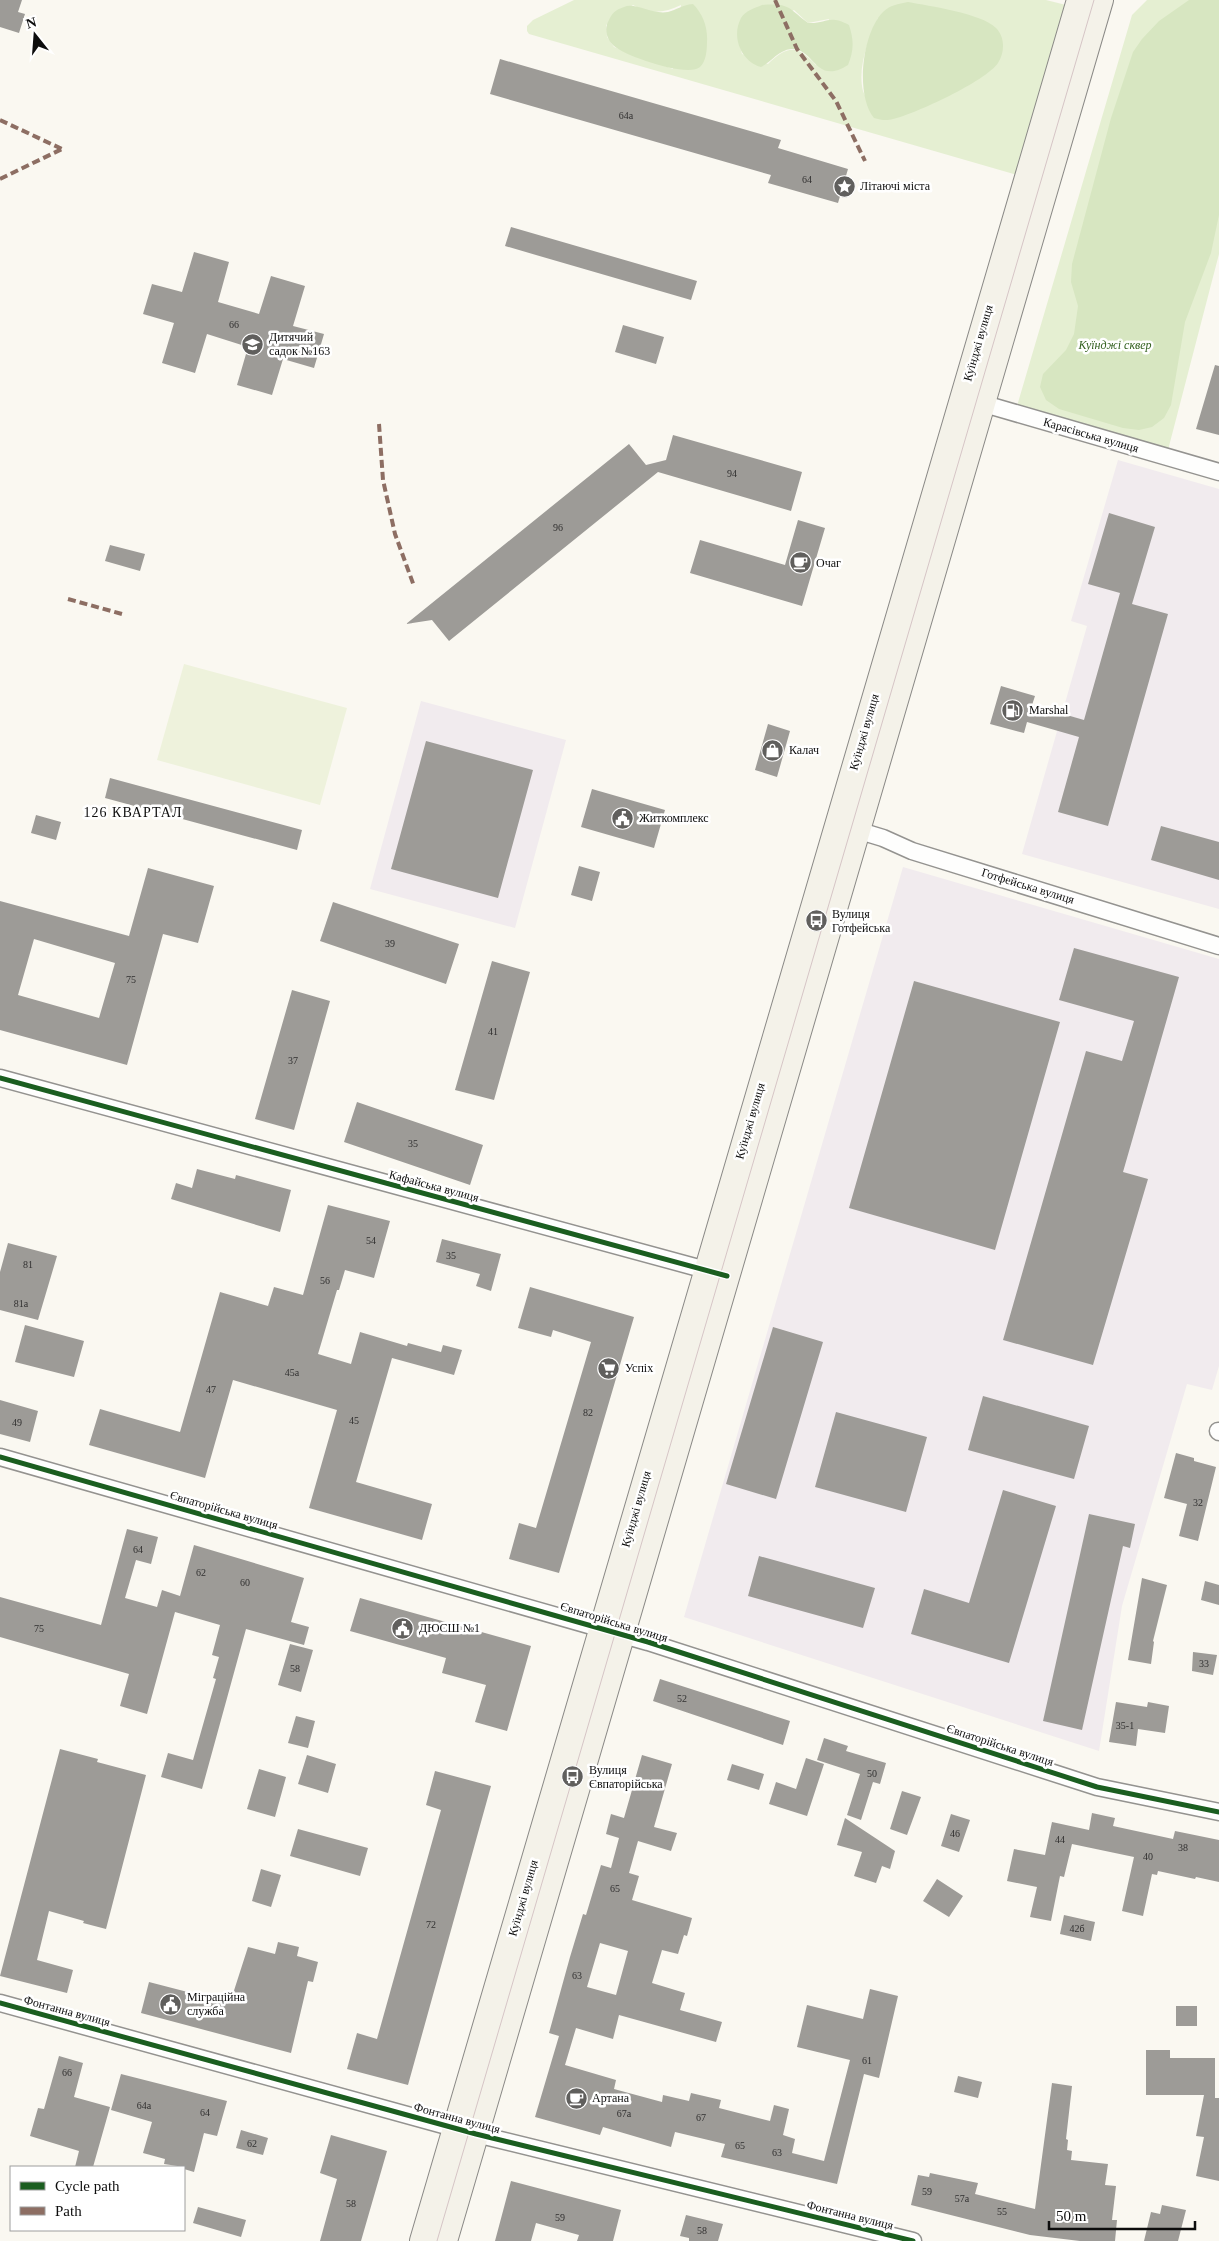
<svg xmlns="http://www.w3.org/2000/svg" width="1219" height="2241" viewBox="0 0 1219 2241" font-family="'Times New Roman',serif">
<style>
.industrial{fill:#f1ebee}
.green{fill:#e5efd2;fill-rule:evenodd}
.forest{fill:#d7e6c1}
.pitch{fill:#eef2dc}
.building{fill:#9d9b97;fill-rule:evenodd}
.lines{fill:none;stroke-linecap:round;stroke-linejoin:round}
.street-casing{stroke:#949390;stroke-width:19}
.secondary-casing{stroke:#8a8986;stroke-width:26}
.street{stroke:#fefefd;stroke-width:16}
.secondary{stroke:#f4f2e9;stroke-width:24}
.tram{stroke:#d6c5c6;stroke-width:1}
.quiet{stroke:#8d6e63;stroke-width:4;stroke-dasharray:8 4;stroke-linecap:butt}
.cycleway-casing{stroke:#fff;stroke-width:8}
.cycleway{stroke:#1b5e20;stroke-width:5}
.labels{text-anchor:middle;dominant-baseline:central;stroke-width:5;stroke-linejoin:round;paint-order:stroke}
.number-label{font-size:10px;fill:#313030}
.poi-label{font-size:12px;fill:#0d0d0d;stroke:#fff;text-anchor:start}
.street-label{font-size:12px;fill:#0d0d0d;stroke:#fff}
.park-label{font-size:12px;font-style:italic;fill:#336120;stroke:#fff}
.neighbourhood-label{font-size:14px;letter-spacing:1px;fill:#0d0d0d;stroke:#fff}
</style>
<rect width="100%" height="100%" fill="#faf8f1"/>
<path class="industrial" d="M1118 460 1219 489V909L1022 854 1087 626 1071 621Z
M421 701 566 740 515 928 370 889Z
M903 867 1219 959V1366L1212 1390 1187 1384 1122 1606 1099 1751 684 1617Z"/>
<path class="green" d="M574 0H1046L1070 6 1021 176 529 34 527 31V26L533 20ZM633 5C649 15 665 13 681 5L673 69 614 47 607 37 606 25ZM794 10 808 23 829 19 816 65C797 45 788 45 768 64L742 54 738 39ZM878 18 957 91C933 102 909 116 883 120 877 112 866 100 863 91 857 67 869 39 878 18Z
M1147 0H1219V254L1168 450 1017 406 1132 15Z"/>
<path class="forest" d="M1189 0H1219V215L1211 253 1185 322 1171 405 1164 418 1152 427 1139 430 1123 428 1059 409 1046 400 1040 387 1043 374 1066 350 1074 334 1078 306 1071 282 1072 264 1111 118 1133 52 1142 39 1159 21Z
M908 2C929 6 981 13 996 28 1005 37 1005 52 998 63 986 81 915 114 893 119 886 121 881 120 874 118 855 95 862 33 883 12 890 5 898 4 908 2Z
M693 4C703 14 708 28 707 42 707 50 706 62 700 67 688 78 625 56 614 46 607 40 604 30 608 22 612 13 615 10 624 7 635 2 652 15 668 12 677 10 681 5 693 4Z
M762 5C790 3 788 8 808 23 827 24 828 14 849 25 854 40 854 50 848 65 815 86 815 48 791 49 779 50 771 62 761 67 741 61 731 37 741 18 745 11 755 8 762 5Z"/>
<path class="pitch" d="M184 664 347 708 320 805 157 760Z"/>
<path class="building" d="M0 0H22L18 12 25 14 19 33 0 27Z
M500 59 781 140 778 148 848 169 838 203 768 183 771 175 490 94Z
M511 227 697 281 691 300 505 246Z
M194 252 229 262 218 302 259 314 271 276 305 286 293 326 324 334 314 368 283 359 272 395 237 385 248 347 207 334 195 373 162 363 174 323 143 314 152 284 182 292Z
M623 325 664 337 656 364 615 352Z
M1215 365 1219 366V435L1196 429Z
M673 435 802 472 791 511 658 472 449 641 432 620 406 624 629 444 646 465 666 460Z
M1109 513 1155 527 1132 604 1168 614 1108 826 1058 812 1079 737 1027 722 1024 733 990 724 1001 686 1035 696 1032 705 1084 720 1120 593 1088 584Z
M798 520 825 528 802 606 690 573 700 540 785 565Z
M110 545 145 554 140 571 105 561Z
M768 724 790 731 777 777 755 770Z
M426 741 533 770 498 898 391 869Z
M110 778 302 830 297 850 105 798Z
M592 789 665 810 654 848 581 827Z
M36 815 61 822 56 840 31 833Z
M1161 826 1219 842V880L1151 860Z
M579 866 600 872 592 901 571 895Z
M148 868 214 886 198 943 163 934 127 1065 0 1030V901L129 936ZM34 939 115 963 99 1018 18 995Z
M333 902 459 944 446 984 320 941Z
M1074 948 1179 977 1123 1172 1148 1179 1093 1365 1003 1340 1086 1051 1122 1061 1134 1021 1059 1000Z
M492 961 530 972 494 1100 455 1090Z
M914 981 1060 1022 995 1250 849 1208Z
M292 990 330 1001 294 1130 255 1119Z
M357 1102 483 1145 470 1185 344 1142Z
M197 1169 235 1179 236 1175 291 1190 280 1232 171 1199 176 1183 192 1188Z
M328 1205 390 1221 374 1278 345 1270 339 1290H337L318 1354 351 1364 360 1332 407 1346 408 1343 441 1352 443 1345 462 1350 454 1375 392 1358 356 1482 432 1504 422 1540 309 1508 337 1410 233 1380 205 1478 89 1445 100 1409 180 1432 220 1292 268 1306 274 1287 303 1295Z
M442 1239 501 1254 491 1291 476 1286 480 1274 436 1262Z
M8 1243 57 1256 38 1320 0 1310V1272Z
M530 1287 634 1317 559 1573 509 1559 519 1523 536 1528 591 1342 553 1330 551 1337 518 1328Z
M25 1325 84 1341 74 1377 15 1362Z
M773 1327 823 1342 776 1499 726 1484Z
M983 1396 1089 1426 1074 1479 968 1450Z
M0 1400 38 1411 30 1442 0 1434Z
M836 1412 927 1437 906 1512 815 1487Z
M1176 1453 1194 1458V1461L1216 1467 1198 1541 1179 1536 1187 1504 1164 1498Z
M1003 1490 1056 1506 1009 1663 911 1634 924 1589 969 1603Z
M1089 1514 1135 1524 1130 1548 1123 1546 1082 1730 1043 1721Z
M127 1529 158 1537 151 1564 136 1560 125 1598 157 1607 162 1590 180 1596 194 1545 304 1578 291 1622 309 1627 304 1645 246 1629 202 1789 161 1777 168 1753 193 1760 216 1679 213 1678 219 1657 212 1655 220 1625 175 1612 147 1714 120 1706 129 1674 0 1637V1597L101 1625Z
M759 1556 875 1588 863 1628 748 1596Z
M1142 1578 1167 1585 1153 1641 1154 1642 1151 1664 1128 1660Z
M1205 1581 1219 1585V1605L1201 1600Z
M360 1598 531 1646 507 1731 475 1722 486 1685 442 1673 446 1658 350 1631Z
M290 1644 313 1650 301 1692 278 1685Z
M1193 1652 1217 1655 1213 1675 1192 1671Z
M660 1679 790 1721 783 1745 653 1701Z
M1116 1702 1147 1707 1148 1702 1169 1706 1165 1733 1138 1729 1136 1746 1109 1742Z
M296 1716 315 1721 308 1748 288 1743Z
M824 1738 848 1746 846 1751 886 1763 880 1784 873 1782 861 1820 847 1815 860 1774 817 1760Z
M60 1749 98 1759 97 1762 146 1775 106 1929 83 1923 84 1921 49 1911 37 1960 73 1970 67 1993 0 1976Z
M307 1755 336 1764 328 1793 298 1784Z
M642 1755 672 1764 654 1827 677 1833 671 1851 638 1841 629 1873 639 1876 632 1900 692 1918 687 1936 684 1935 678 1954 662 1950 652 1983 685 1993 680 2010 722 2022 716 2042 619 2015 613 2039 576 2028 565 2065 616 2080 614 2089 662 2102 663 2095 689 2101 691 2093 721 2100 719 2108 770 2121 774 2105 789 2109 783 2135 795 2139 792 2153 824 2161 850 2060 797 2047 807 2005 863 2019 870 1989 898 1996 879 2078 864 2074 837 2184 721 2157 725 2144 675 2132 671 2147 603 2127 600 2135 535 2117 559 2036 549 2033 570 1957 583 1914 586 1915 601 1865 611 1868 619 1838 606 1834 611 1814 624 1818ZM600 1943 628 1951 616 1995 587 1987Z
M806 1758 824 1764 807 1816 769 1804 776 1782 796 1789Z
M732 1764 764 1774 759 1790 727 1780Z
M259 1769 286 1777 275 1817 247 1809Z
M435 1771 491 1786 408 2085 347 2069 357 2033 377 2039 441 1810 426 1805Z
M902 1791 921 1797 907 1835 890 1829Z
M1092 1813 1115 1818 1113 1826 1173 1839 1175 1831 1219 1840V1882L1196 1877 1195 1879 1158 1871 1157 1875 1152 1874 1143 1916 1122 1911 1134 1857 1072 1844 1064 1877 1060 1876 1051 1921 1030 1917 1037 1887 1007 1881 1014 1849 1045 1855 1052 1822 1089 1830Z
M951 1814 970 1820 959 1852 941 1846Z
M845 1818 895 1851 890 1869 882 1866 876 1883 854 1876 862 1852 837 1845Z
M298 1829 368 1848 360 1876 290 1856Z
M261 1869 281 1875 271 1907 252 1901Z
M937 1879 963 1896 949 1917 923 1901Z
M1064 1915 1095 1922 1091 1941 1060 1934Z
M278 1942 299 1947 297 1956 318 1962 313 1982 308 1981 291 2053 141 2013 149 1982 230 2003 248 1947 275 1954Z
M1176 2006H1197V2026H1176Z
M1146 2050H1170V2058H1215V2098H1219V2181L1196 2176 1204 2137 1196 2136 1204 2095H1146Z
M59 2056 83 2063 74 2097 110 2107 93 2167H75L79 2151 30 2136 38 2108 44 2109Z
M121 2074 227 2101 217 2136 204 2133 194 2172 184 2169V2167L164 2164 165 2159 143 2153 152 2122 111 2110Z
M958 2076 982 2082 978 2098 954 2092Z
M1052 2083 1072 2086 1066 2139 1068 2140 1067 2150 1072 2151 1071 2160 1108 2164 1105 2185 1116 2186 1112 2220H1117L1115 2241H1080L1030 2235 911 2205 918 2175 929 2177 930 2173 978 2183 975 2194 1035 2209Z
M241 2130 268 2138 263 2155 236 2148Z
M331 2135 387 2151 361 2241H320L337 2179 320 2173Z
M511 2181 621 2210 613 2241H577L579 2235 536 2223 531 2241H495Z
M1162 2205 1186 2210 1178 2241H1144L1151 2212 1160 2214Z
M198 2207 246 2220 241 2237 193 2223Z
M686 2215 723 2224 718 2241H689V2238L680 2236Z"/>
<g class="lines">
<defs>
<path id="street" d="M974 401 1219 472
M850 828 883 838 912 851 1219 946
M0 1078 717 1273
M1218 1431 1219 1432
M0 1457 648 1642 1097 1787 1219 1812
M0 2003 476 2134 913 2241"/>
<path id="secondary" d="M422 2241 1079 0
M445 2241 1101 0"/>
</defs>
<use href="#street" class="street-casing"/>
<use href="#secondary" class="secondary-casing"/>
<use href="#street" class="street"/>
<use href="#secondary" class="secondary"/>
<path class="tram" d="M437 2241 1094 0"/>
<path class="quiet" d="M775 0 797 49 836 101 865 161
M0 120 62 149
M0 179 62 149
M379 424 383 480 395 534 414 586
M68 599 122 614"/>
<defs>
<path id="cycleway" d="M0 1078 727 1276
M0 1457 648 1642 1097 1787 1219 1812
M0 2003 476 2134 913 2241"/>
</defs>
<use href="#cycleway" class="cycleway-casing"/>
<use href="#cycleway" class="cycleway"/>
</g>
<defs>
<symbol id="sight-disc" viewBox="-11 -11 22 22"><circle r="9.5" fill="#605f5d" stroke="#fff"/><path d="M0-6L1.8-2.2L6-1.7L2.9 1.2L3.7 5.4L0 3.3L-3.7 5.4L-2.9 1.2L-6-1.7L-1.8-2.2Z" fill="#fff"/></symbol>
<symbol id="school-disc" viewBox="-11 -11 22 22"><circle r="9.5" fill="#605f5d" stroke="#fff"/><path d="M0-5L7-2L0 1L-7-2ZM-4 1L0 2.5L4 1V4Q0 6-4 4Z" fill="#fff"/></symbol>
<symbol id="cafe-disc" viewBox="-11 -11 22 22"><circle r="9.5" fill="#605f5d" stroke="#fff"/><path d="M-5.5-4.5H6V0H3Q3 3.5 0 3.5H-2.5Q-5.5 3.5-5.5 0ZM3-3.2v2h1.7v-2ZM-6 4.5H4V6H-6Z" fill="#fff"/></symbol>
<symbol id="fuel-disc" viewBox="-11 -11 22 22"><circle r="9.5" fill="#605f5d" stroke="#fff"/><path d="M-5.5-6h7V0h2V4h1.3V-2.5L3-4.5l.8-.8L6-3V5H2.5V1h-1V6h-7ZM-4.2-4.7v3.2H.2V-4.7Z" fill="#fff"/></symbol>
<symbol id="shop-disc" viewBox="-11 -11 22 22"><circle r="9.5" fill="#605f5d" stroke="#fff"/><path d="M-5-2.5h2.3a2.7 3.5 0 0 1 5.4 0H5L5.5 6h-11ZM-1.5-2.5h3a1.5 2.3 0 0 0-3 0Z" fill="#fff"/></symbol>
<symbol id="civic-disc" viewBox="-11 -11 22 22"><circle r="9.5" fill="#605f5d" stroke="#fff"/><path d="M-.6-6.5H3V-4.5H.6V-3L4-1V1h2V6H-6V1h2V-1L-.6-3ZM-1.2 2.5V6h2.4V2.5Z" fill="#fff"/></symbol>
<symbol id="bus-disc" viewBox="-11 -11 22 22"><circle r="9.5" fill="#605f5d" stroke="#fff"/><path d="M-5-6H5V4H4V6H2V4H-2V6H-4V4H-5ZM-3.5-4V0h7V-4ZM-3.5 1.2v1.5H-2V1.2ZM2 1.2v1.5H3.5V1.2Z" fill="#fff"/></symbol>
<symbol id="supermarket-disc" viewBox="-11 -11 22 22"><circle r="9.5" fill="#605f5d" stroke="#fff"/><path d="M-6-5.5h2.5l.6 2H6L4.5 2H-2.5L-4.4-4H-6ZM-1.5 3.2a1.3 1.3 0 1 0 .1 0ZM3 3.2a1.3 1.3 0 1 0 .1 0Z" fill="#fff"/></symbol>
</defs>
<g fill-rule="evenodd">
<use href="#sight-disc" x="832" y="174" width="25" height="25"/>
<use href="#school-disc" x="240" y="332" width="25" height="25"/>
<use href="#cafe-disc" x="788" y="550" width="25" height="25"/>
<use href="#fuel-disc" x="1000" y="698" width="25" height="25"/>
<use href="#shop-disc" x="760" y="738" width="25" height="25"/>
<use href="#civic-disc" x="610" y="806" width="25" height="25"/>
<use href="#bus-disc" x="804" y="908" width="25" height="25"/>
<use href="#supermarket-disc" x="596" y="1356" width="25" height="25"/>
<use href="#civic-disc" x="390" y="1616" width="25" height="25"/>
<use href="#bus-disc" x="560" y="1764" width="25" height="25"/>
<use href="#civic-disc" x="158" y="1992" width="25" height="25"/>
<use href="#cafe-disc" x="564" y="2086" width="25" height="25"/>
</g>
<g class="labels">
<g class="number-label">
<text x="626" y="115">64а</text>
<text x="807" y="179">64</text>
<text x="234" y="324">66</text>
<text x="732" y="473">94</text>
<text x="558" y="527">96</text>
<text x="390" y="943">39</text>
<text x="131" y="979">75</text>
<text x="493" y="1031">41</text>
<text x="293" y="1060">37</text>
<text x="413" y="1143">35</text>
<text x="371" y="1240">54</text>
<text x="451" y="1255">35</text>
<text x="28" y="1264">81</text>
<text x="325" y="1280">56</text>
<text x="21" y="1303">81а</text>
<text x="292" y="1372">45а</text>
<text x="211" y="1389">47</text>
<text x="588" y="1412">82</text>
<text x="354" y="1420">45</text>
<text x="17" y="1422">49</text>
<text x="1198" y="1502">32</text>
<text x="138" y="1549">64</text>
<text x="201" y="1572">62</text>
<text x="245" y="1582">60</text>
<text x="39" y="1628">75</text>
<text x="1204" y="1663">33</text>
<text x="295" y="1668">58</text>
<text x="682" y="1698">52</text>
<text x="1125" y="1725">35-1</text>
<text x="872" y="1773">50</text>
<text x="955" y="1833">46</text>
<text x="1060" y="1839">44</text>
<text x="1183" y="1847">38</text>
<text x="1148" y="1856">40</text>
<text x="615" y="1888">65</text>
<text x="431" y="1924">72</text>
<text x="1077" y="1928">42б</text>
<text x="577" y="1975">63</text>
<text x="867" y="2060">61</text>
<text x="67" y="2072">66</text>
<text x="144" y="2105">64а</text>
<text x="205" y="2112">64</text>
<text x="624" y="2113">67а</text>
<text x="701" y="2117">67</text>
<text x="252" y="2143">62</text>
<text x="740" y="2145">65</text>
<text x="777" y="2152">63</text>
<text x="927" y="2191">59</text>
<text x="962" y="2198">57а</text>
<text x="351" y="2203">58</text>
<text x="1002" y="2211">55</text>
<text x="560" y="2217">59</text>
<text x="702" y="2230">58</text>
</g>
<g class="poi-label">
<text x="860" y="186">Літаючі міста</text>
<text x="269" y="337">Дитячий<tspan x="269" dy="14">садок №163</tspan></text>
<text x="816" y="563">Очаг</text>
<text x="1029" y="710">Marshal</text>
<text x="789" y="750">Калач</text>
<text x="639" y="818">Житкомплекс</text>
<text x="832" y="914">Вулиця<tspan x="832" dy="14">Готфейська</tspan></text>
<text x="625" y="1368">Успіх</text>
<text x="419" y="1628">ДЮСШ №1</text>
<text x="589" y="1770">Вулиця<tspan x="589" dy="14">Євпаторійська</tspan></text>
<text x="187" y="1997">Міграційна<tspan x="187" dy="14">служба</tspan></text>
<text x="592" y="2098">Артана</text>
</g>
<g class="street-label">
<text transform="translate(978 343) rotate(-74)">Куїнджі вулиця</text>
<text transform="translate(1091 435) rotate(16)">Карасівська вулиця</text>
<text transform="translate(864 732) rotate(-74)">Куїнджі вулиця</text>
<text transform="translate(1028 886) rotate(17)">Готфейська вулиця</text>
<text transform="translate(750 1121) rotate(-74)">Куїнджі вулиця</text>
<text transform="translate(434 1186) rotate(15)">Кафайська вулиця</text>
<text transform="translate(636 1509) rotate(-74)">Куїнджі вулиця</text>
<text transform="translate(224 1510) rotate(16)">Євпаторійська вулиця</text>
<text transform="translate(614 1622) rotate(17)">Євпаторійська вулиця</text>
<text transform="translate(1000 1745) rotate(18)">Євпаторійська вулиця</text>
<text transform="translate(523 1898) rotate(-74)">Куїнджі вулиця</text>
<text transform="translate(67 2011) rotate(15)">Фонтанна вулиця</text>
<text transform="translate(457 2118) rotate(15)">Фонтанна вулиця</text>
<text transform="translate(850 2215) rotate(14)">Фонтанна вулиця</text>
</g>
<g class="park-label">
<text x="1115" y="345">Куїнджі сквер</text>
</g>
<g class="neighbourhood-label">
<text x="133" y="812">126 КВАРТАЛ</text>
</g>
</g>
<rect x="10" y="2166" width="175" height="65" fill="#ffffff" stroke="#9e9e9e"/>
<rect x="20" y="2182" width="25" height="8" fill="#1b5e20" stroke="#9e9e9e"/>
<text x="55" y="2191" font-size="15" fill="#0d0d0d">Cycle path</text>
<rect x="20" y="2207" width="25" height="8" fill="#8d6e63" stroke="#9e9e9e"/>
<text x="55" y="2216" font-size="15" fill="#0d0d0d">Path</text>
<g transform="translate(35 35) rotate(343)" stroke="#ffffff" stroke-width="4" paint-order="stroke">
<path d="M0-4L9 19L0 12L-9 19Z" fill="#0d0d0d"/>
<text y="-8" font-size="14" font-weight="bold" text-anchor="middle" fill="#0d0d0d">N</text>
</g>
<path d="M1049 2221v8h146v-8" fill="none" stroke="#0d0d0d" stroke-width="2.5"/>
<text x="1056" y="2221" font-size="15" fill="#0d0d0d" stroke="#ffffff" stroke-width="4" paint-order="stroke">50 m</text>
</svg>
